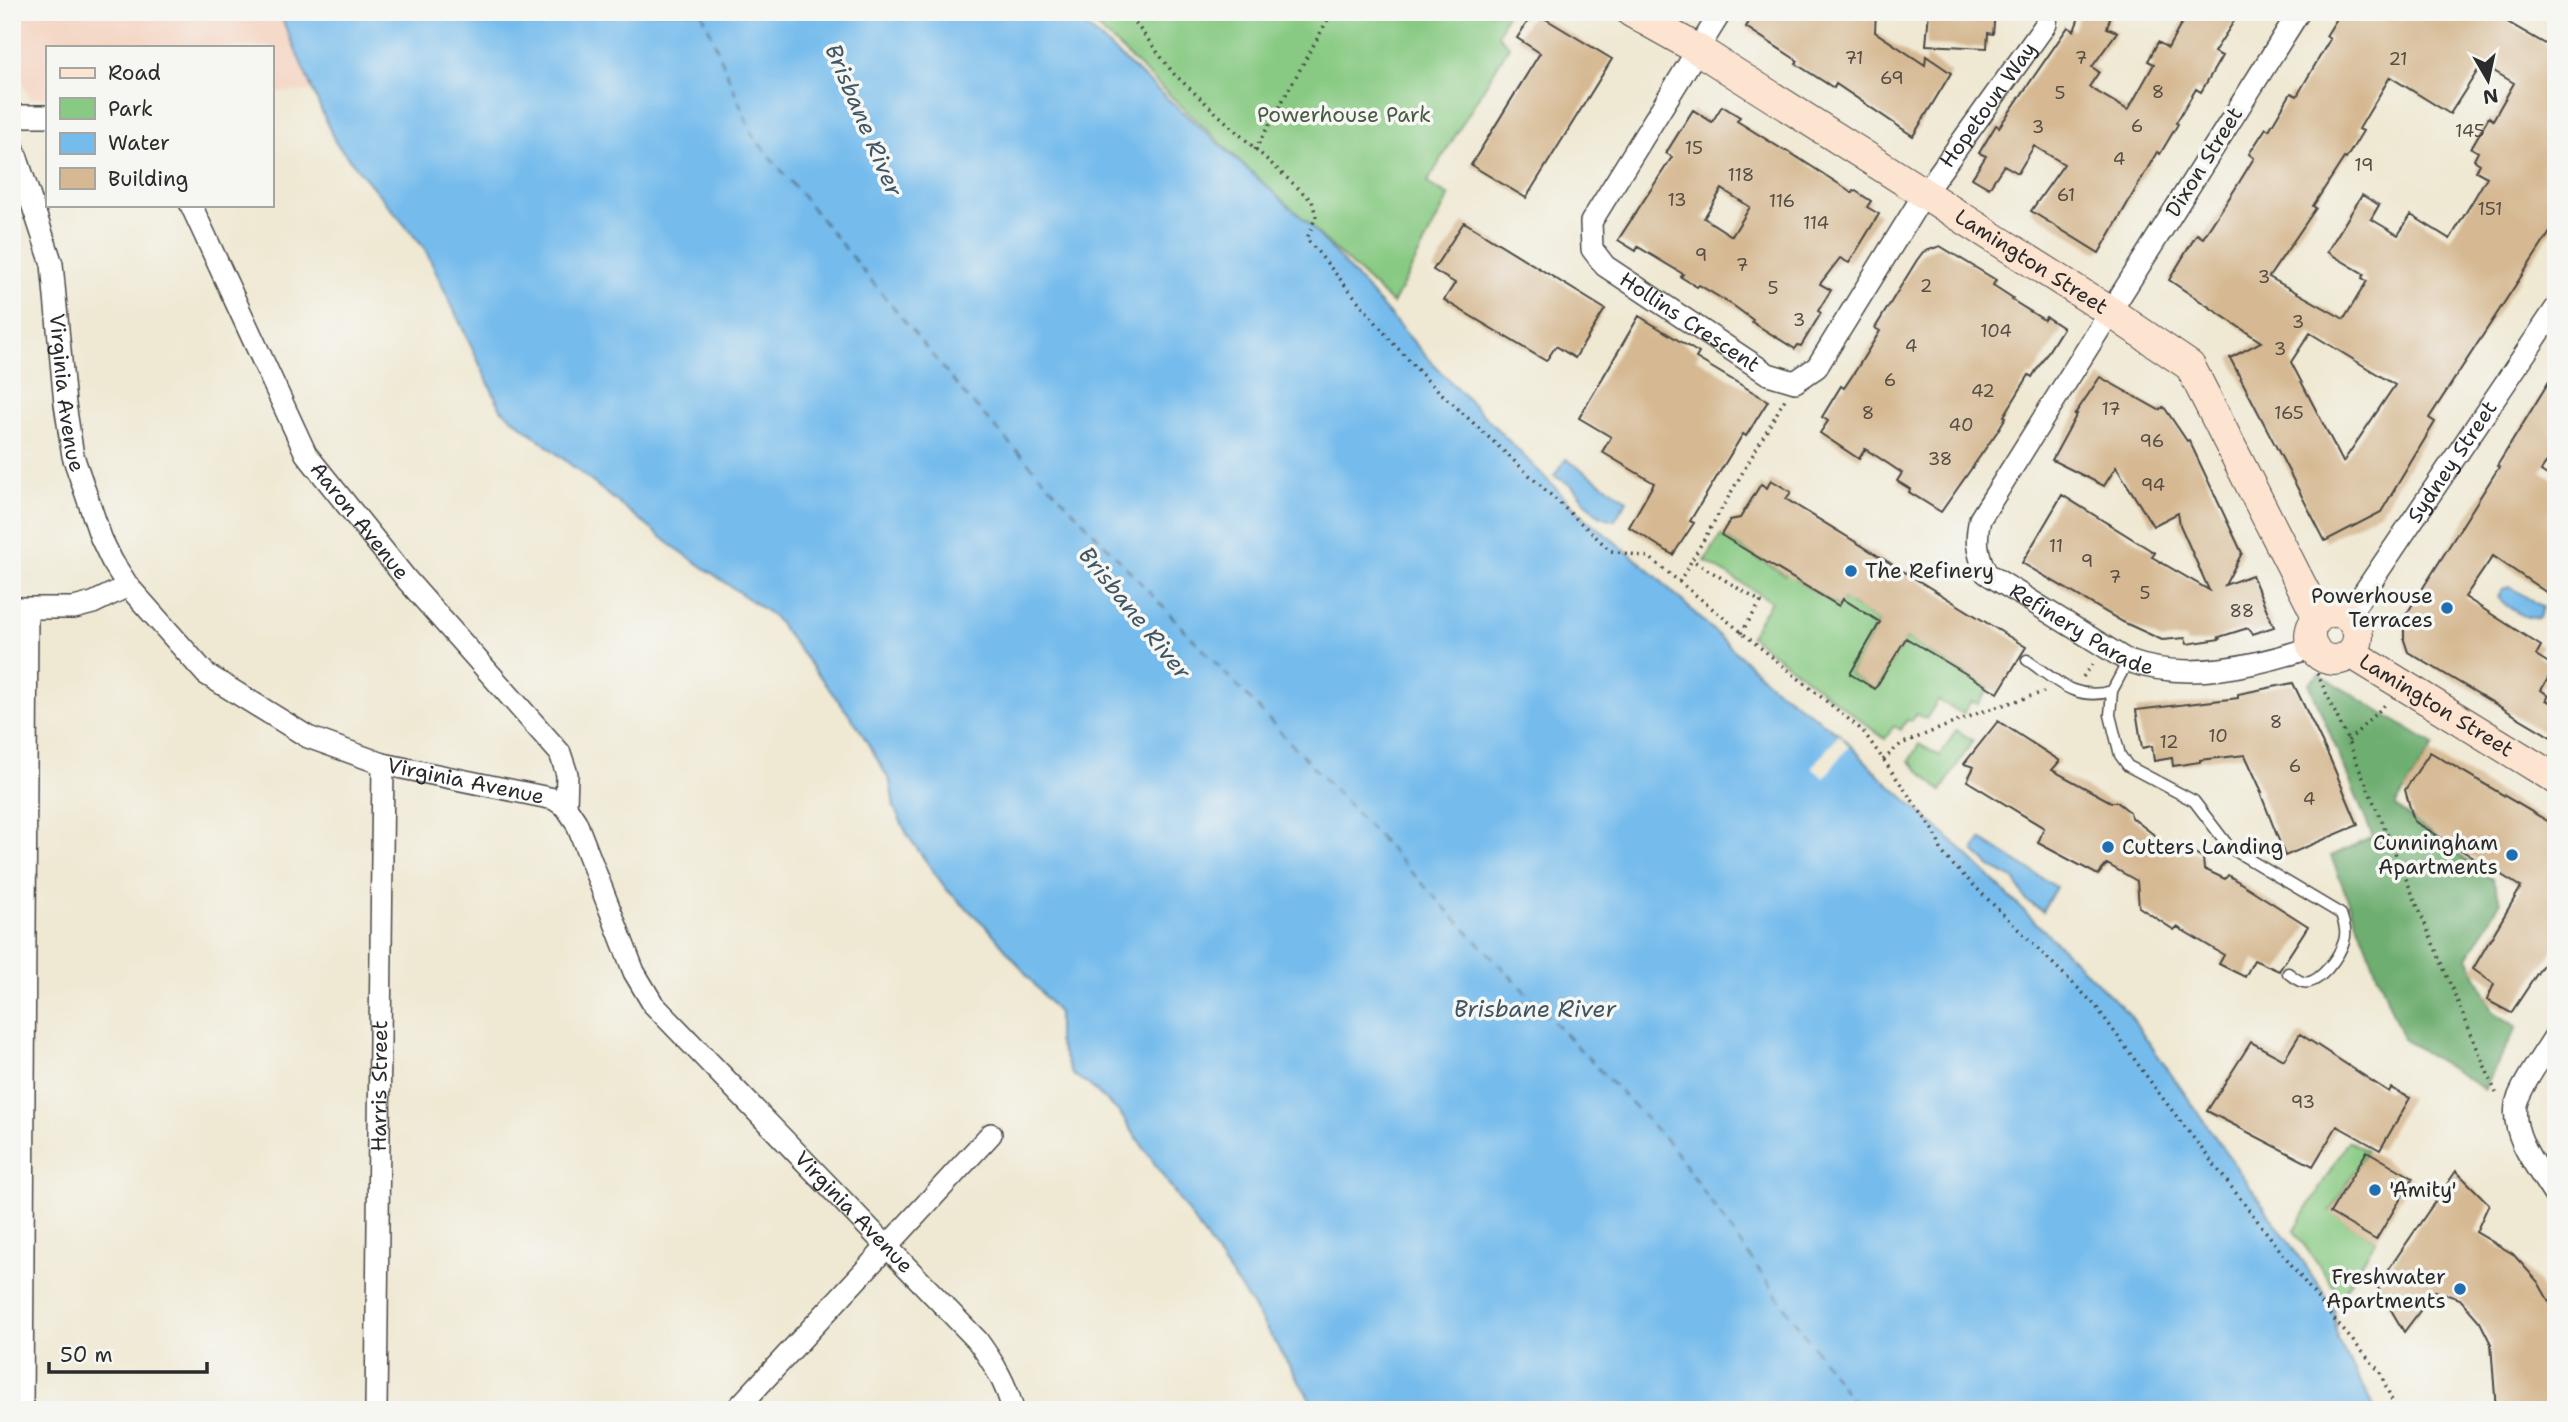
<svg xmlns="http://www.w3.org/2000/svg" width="2568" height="1422" viewBox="0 0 2568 1422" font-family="'Shantell Sans',sans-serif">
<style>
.built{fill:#f4d3c0}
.green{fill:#88ca83;stroke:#5a7a57;stroke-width:2}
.forest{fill:#6eae71;stroke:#4c6c4e;stroke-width:2}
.water{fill:#75bbec;stroke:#50738c;stroke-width:2}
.pier{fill:#efe8d2}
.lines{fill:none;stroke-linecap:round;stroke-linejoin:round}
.ferry{stroke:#415665;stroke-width:2;stroke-dasharray:9 7;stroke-linecap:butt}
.building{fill:#d6b993;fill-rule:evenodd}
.lane-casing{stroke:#484744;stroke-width:13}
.street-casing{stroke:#484744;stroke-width:24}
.secondary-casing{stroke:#484744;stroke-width:32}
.path{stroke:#484744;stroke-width:3.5;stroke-dasharray:2 5;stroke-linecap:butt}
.lane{stroke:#fff;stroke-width:10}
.street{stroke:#fff;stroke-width:21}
.secondary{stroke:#fde4d1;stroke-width:30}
.poi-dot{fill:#1f6fb2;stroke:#f6f6f2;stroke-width:2.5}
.labels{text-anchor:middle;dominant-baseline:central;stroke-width:7;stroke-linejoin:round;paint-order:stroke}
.number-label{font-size:18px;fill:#564e45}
.street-label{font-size:21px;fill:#2b2b2b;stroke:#f6f6f2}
.park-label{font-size:21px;fill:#475b45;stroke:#f6f6f2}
.poi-label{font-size:21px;fill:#2b2b2b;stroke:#f6f6f2;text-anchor:start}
.water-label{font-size:23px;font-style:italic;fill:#415665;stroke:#f6f6f2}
</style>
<rect width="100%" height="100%" fill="#f6f6f2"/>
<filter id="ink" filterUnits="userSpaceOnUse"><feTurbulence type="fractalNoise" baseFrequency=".0143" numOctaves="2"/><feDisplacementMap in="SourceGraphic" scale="14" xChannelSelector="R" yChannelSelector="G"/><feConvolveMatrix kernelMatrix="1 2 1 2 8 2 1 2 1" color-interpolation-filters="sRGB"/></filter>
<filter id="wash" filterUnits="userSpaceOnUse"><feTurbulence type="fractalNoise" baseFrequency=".00686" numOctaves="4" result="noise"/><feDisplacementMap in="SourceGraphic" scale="28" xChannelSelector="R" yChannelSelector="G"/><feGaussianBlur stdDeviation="1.57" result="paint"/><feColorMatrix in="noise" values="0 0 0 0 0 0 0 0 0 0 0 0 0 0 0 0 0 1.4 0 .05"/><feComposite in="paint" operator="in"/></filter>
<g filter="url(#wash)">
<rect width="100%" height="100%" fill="#efe8d2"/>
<path class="built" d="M12 12H279L314 91 271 92V47H47V98H30L12 63Z"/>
<path class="green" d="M1081 12H1507L1498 35 1509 46 1427 183 1449 196 1393 304Z
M1721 535 1762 561 1766 555 1769 557 1766 563 1785 575 1789 569 1796 580 1838 606 1843 599 1880 622 1850 674 1875 689 1906 638 1989 688 1978 704 1971 701 1963 714 1938 700 1926 719 1916 714 1911 721 1907 719 1901 730 1894 726 1885 739 1750 636 1771 601 1705 561Z
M1956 730 1973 740 1941 791 1909 761 1919 744 1940 756Z
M2348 1141 2367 1151 2330 1212 2376 1240 2341 1297 2294 1231Z"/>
<path class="forest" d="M2319 674 2434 745 2395 806 2492 879 2501 901 2468 957 2493 1011 2517 1027 2484 1089 2403 1039 2331 856 2373 837 2309 683Z"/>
<path class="water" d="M279 12H1070L1308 223 1435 366 1584 517 1646 567 1772 686 1839 734 1880 776 1961 849 2129 1014 2334 1307 2337 1339 2376 1410H1317L1251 1304 1119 1112 1089 1085 1072 1074 1058 1041V1013L989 929 947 890 908 836 894 807 890 781 857 725 773 616 670 544 501 409 425 249 335 142Z
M1566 459 1627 500 1615 520C1591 516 1589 504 1574 488 1569 483 1561 480 1554 476Z
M2510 587 2542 607 2539 618C2525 620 2508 608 2498 597L2502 589Z
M1981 839 2056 887 2042 911 2026 900 2014 879 1991 867 1974 851Z"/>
<path class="pier" d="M1839 734 1849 746 1824 778 1812 768Z"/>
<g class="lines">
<path class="ferry" d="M702 12 753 136 964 394 1431 893 1669 1143 1858 1410"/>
</g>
<g id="blocks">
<path class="building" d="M1534 12 1612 59 1526 198 1471 165 1540 53 1517 38Z
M1755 12H1876L1875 32 1925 65 1926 56 1951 73 1913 136 1836 84 1834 88 1796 64 1798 61 1746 27Z
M1929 12H1995L1993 34 1988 33 1987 48 1926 45Z
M2081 12H2112L2107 28 2117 32 2092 67 2099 72 2089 87 2128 110 2154 64 2148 61 2158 42 2168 48 2188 12H2240L2214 52 2222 56 2201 92 2196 89 2176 123 2178 124 2160 154 2157 152 2099 253 2031 211 2064 164 2034 146 2018 173 2004 165 1989 188 1972 178 1986 156 1979 153 1996 125 1999 127 2068 27 2074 31Z
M2341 12H2490L2556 50V223L2429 418 2435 422 2381 512 2325 541 2230 358 2261 342 2169 280 2197 234 2203 238 2235 189 2254 158 2249 154 2266 128 2269 130 2291 93 2297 96 2330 39 2326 36ZM2482 64 2514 83 2493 120 2489 117 2471 148 2478 152 2474 160 2480 164 2476 171 2487 177 2450 239 2411 215 2398 235 2371 219 2379 205 2362 195 2327 252 2364 274 2362 278 2367 281 2344 319 2269 277 2316 208 2313 206 2344 158 2346 159 2363 131 2359 129 2390 77 2450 114ZM2310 333 2395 385 2343 462 2291 362Z
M1722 106 1740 117 1737 121 1785 151 1786 150 1853 193 1854 190 1871 201 1867 207 1879 214 1849 263 1840 258 1820 284 1831 290 1818 311 1821 313 1801 346 1798 345 1795 349 1752 322 1753 320 1734 306 1699 285 1697 287 1681 277 1683 274 1638 247 1636 251 1618 240 1672 157 1666 153 1693 110 1712 122ZM1722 189 1750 207 1732 236 1704 218Z
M1464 222 1605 309 1575 358 1556 346 1546 361 1444 300 1455 283 1433 270Z
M1940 246 1996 280 1993 285 2013 298 2012 300 2044 320 2046 317 2063 328 2032 377 2029 375 2004 416 2006 417 1997 432 1941 512 1909 492 1910 489 1897 481 1902 473 1881 459 1865 449 1859 459 1820 433 1828 421 1822 417 1841 386 1844 388 1856 370 1880 331 1875 328 1917 260 1923 252Z
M1639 316 1699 353 1696 358 1768 401 1746 436 1743 434 1690 521 1694 523 1673 555 1629 527 1654 483 1602 452 1611 437 1579 418Z
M2556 370V449L2541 471 2556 481V599L2493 556 2465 597 2541 646 2536 655 2555 667 2541 690 2549 696 2546 700 2556 706V740L2408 652 2404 640V618L2499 467 2497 466Z
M2100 377 2159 410 2164 407 2187 441 2189 440 2242 553 2225 585 2252 575 2274 627 2252 634 2248 628 2219 637 2220 639 2187 644 2185 638 2162 640 2123 622 2022 563 2062 495 2155 553 2152 557 2209 590 2180 525 2178 513 2153 526 2116 467 2104 486 2052 460 2077 414H2075Z
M1771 480 1791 492 1786 499 2026 647 1998 693 1906 638 1875 689 1850 674 1880 622 1843 599 1839 606 1721 535 1730 520 1740 518 1761 484 1767 488Z
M2293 683 2331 761 2358 825 2285 856 2260 792H2262L2245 755 2200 760V762L2173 766 2172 758 2154 761 2152 746 2142 748 2136 710 2238 698V694Z
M1998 721 2060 761 2052 770 2111 802H2117L2130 812 2131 817 2175 851 2180 844 2203 858 2204 869 2225 879 2228 875 2308 926 2279 971 2254 960 2245 977 2219 964 2224 955 2177 927 2174 930 2139 907 2137 881 2107 864 2098 875 2038 843 2044 828 1967 781 1974 767 1964 764Z
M2430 752 2556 826V945L2511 1013 2487 1000 2494 984 2473 969 2521 887 2414 821 2405 790Z
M2300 1034 2389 1092 2391 1088 2410 1098 2380 1150 2337 1126 2313 1166 2207 1111 2251 1042 2284 1060Z
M2367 1151 2413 1178 2376 1240 2330 1213Z
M2456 1171 2489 1204 2476 1232 2513 1254 2538 1282 2556 1314V1410H2496L2491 1344 2480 1322 2460 1299 2435 1291 2404 1332 2377 1286Z"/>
</g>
</g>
<g filter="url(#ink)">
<use href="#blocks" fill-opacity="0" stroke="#484744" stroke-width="2"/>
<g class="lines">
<defs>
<path id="lane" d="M2027 660C2056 680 2075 702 2112 691
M2128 661 2112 691 2110 715 2120 755 2128 766 2194 801 2230 848 2341 914C2344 923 2347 932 2344 941 2340 955 2319 986 2303 982 2298 981 2292 976 2288 973"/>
<g id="street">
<path id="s1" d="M1721 12 1591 222 1592 249 1605 266 1768 374 1795 382 1817 367 1924 194 2046 24 2047 12"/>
<path id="s2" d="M2299 12 1980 519C1975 540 1977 553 1986 573L2128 661C2187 682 2255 666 2313 647"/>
<path d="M12 116H47"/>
<path id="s3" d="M12 143 52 264 65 404 73 456 101 538 112 561 128 586 206 674 308 737 383 764 554 799 566 807 576 822 634 972 653 1004 977 1340C993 1362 1006 1383 1013 1410"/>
<path id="s4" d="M191 205 306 454 407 580 560 753 567 774 566 807"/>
<path d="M12 608H74L93 603 128 586"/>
<path id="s5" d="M2348 616 2556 308"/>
<path d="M2556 1034C2546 1051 2519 1088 2516 1105 2511 1138 2540 1171 2556 1198"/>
<path d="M22 1410 27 609"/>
<path id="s6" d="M376 1410 383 764"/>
<path d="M736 1410 991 1134"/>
</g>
<g id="secondary">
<path id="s7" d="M1631 12 1697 49 2109 311 2190 366 2318 618"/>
<circle cx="2334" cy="636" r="24"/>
<path id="s8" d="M2351 653 2556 779"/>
</g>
</defs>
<use href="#lane" class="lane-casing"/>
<use href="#street" class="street-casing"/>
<use href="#secondary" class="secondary-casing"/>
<path class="path" d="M1127 12 1174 74 1312 201 1316 216 1307 239 1392 342 1426 379 1611 551 1649 557 1863 731 1934 831 1942 852 1951 863 2095 1005 2161 1096 2331 1316 2380 1372 2396 1410
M1255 150 1332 12
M1679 582 1692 560
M1741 633 1761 602 1692 560 1785 399
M2317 673 2348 741 2496 1093
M2083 677 2093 664
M2348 741 2387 703
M1883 760 1901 744 1981 712 2044 692"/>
<use href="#lane" class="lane"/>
<use href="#street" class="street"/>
<use href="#secondary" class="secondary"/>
</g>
</g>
<g class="poi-dot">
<circle cx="1851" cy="571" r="7"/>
<circle cx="2447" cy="608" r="7"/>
<circle cx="2108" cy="847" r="7"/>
<circle cx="2512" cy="855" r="7"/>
<circle cx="2375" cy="1190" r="7"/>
<circle cx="2460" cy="1289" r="7"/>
</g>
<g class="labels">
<g class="number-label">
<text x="1854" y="58">71</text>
<text x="2081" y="58">7</text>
<text x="2398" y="59">21</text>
<text x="1892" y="78">69</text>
<text x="2158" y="92">8</text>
<text x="2060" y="93">5</text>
<text x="2137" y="126">6</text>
<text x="2038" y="127">3</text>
<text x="2470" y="131">145</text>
<text x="1694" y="148">15</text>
<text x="2119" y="159">4</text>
<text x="2364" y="165">19</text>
<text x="1741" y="175">118</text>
<text x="2066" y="195">61</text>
<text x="1677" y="200">13</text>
<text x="1782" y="201">116</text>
<text x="2490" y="209">151</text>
<text x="1816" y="223">114</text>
<text x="1701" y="255">9</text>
<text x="1742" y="265">7</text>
<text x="2264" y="277">3</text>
<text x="1926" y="286">2</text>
<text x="1773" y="288">5</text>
<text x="1799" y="320">3</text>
<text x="2298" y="322">3</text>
<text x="1996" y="331">104</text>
<text x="1911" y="346">4</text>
<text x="2280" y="349">3</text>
<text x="1890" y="380">6</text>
<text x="1983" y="391">42</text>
<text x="2111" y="409">17</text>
<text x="1868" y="413">8</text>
<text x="2289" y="413">165</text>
<text x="1961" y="425">40</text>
<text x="2152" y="441">96</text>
<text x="1940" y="459">38</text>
<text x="2153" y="485">94</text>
<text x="2056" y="546">11</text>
<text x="2087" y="561">9</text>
<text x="2115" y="577">7</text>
<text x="2145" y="593">5</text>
<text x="2242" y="611">88</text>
<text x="2276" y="722">8</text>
<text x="2218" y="736">10</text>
<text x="2169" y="742">12</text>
<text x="2295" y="766">6</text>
<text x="2309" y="799">4</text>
<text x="2303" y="1102">93</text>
</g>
<g class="street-label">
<text stroke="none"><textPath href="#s1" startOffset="859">Hopetoun Way</textPath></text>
<text transform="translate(2204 162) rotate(-58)">Dixon Street</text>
<text stroke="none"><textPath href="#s7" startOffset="472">Lamington Street</textPath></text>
<text stroke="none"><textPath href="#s1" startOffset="397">Hollins Crescent</textPath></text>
<text stroke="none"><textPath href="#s3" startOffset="257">Virginia Avenue</textPath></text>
<text stroke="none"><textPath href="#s5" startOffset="186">Sydney Street</textPath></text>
<text stroke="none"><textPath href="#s4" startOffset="360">Aaron Avenue</textPath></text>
<text stroke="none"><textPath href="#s2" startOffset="766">Refinery Parade</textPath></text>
<text stroke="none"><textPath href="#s8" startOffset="100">Lamington Street</textPath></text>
<text stroke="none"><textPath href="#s3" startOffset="864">Virginia Avenue</textPath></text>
<text stroke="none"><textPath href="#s6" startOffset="324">Harris Street</textPath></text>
<text stroke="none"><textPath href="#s3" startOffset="1474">Virginia Avenue</textPath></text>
</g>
<g class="park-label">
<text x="1344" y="115">Powerhouse Park</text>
</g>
<g class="poi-label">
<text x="1865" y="571">The Refinery</text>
<text x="2433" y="596" text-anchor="end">Powerhouse<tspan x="2433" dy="24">Terraces</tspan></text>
<text x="2498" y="843" text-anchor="end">Cunningham<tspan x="2498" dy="24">Apartments</tspan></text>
<text x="2122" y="847">Cutters Landing</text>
<text x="2389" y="1190">'Amity'</text>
<text x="2446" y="1277" text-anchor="end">Freshwater<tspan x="2446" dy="24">Apartments</tspan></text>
</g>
<g class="water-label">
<text transform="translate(864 120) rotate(67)">Brisbane River</text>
<text transform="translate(1135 613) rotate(51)">Brisbane River</text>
<text x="1535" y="1009">Brisbane River</text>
</g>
</g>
<rect width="2568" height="1422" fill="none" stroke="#f6f6f2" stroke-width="42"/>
<rect x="46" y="46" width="228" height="161" fill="#f6f6f2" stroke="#a5a5a2" stroke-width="2"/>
<rect x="60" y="68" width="35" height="10" fill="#fde4d1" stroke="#a5a5a2" stroke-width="2"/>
<text x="108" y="80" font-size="21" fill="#2b2b2b">Road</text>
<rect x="60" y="98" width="35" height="21" fill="#88ca83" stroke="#a5a5a2" stroke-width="2"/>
<text x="108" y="116" font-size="21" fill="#2b2b2b">Park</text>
<rect x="60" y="133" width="35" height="21" fill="#75bbec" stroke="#a5a5a2" stroke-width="2"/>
<text x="108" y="150" font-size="21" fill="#2b2b2b">Water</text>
<rect x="60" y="168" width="35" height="21" fill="#d6b993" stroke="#a5a5a2" stroke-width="2"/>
<text x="108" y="186" font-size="21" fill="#2b2b2b">Building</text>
<g transform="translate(2488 80) rotate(171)" stroke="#f6f6f2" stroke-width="5" paint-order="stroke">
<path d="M0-5L12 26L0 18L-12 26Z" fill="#2b2b2b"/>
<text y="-10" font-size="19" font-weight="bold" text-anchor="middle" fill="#2b2b2b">N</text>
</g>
<path d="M49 1362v10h158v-10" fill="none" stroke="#2b2b2b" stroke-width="3.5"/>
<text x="60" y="1362" font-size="21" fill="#2b2b2b" stroke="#f6f6f2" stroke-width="5" paint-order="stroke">50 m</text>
</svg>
